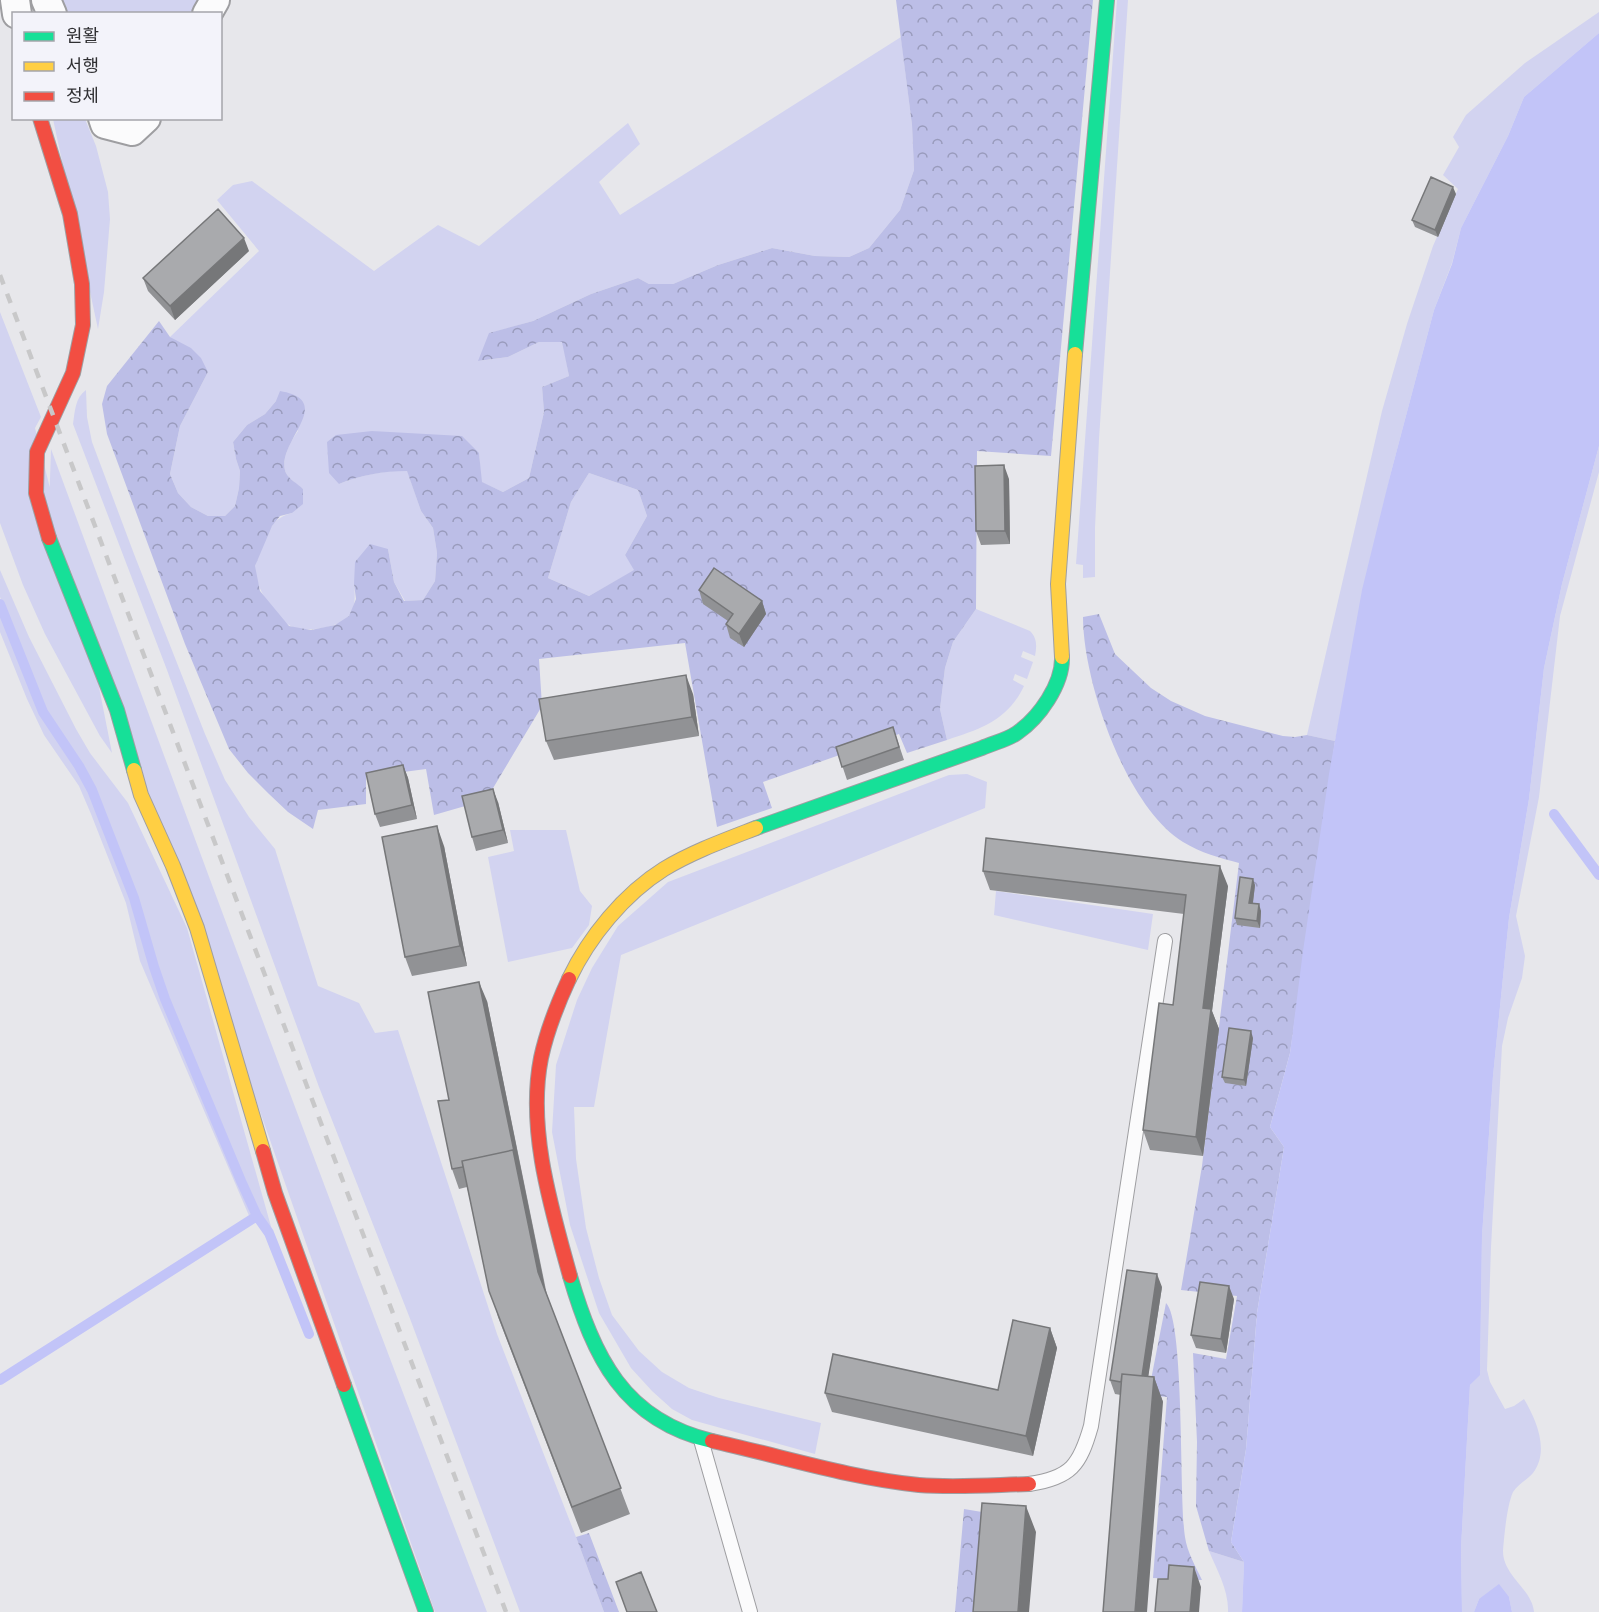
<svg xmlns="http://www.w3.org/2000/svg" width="1599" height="1612" viewBox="0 0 1599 1612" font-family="Montserrat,'Noto Sans KR',sans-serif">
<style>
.grass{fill:#d2d3f0}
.forest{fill:url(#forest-crowns);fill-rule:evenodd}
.water{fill:#c2c4f8}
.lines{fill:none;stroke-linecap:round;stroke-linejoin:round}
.stream{stroke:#c2c4f8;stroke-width:10}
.lane-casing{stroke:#9e9ea1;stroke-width:16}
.street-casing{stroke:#9e9ea1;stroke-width:32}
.fast-casing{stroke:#9e9ea1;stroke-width:16}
.slow-casing{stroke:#9e9ea1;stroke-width:16}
.jam-casing{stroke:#9e9ea1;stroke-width:16}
.lane{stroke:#fbfbfc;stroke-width:14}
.street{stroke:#fbfbfc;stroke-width:28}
.fast{stroke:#16e098;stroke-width:14}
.slow{stroke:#ffcf43;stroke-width:14}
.jam{stroke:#f24e42;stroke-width:14}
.rail{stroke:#c8c8c9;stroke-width:4.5;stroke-dasharray:10 10;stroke-linecap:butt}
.wall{fill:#919295}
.shaded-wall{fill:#767779}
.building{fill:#a9aaad;stroke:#767779;stroke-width:1.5}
</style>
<defs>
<pattern id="forest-crowns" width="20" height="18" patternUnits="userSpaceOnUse" patternTransform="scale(1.5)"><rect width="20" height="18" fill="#bcbee7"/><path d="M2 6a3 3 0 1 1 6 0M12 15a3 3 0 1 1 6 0" fill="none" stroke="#999bbc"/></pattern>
</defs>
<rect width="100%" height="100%" fill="#e7e7eb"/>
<path class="grass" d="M55 0H208L200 14 61 13Z
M1117 0H1128L1099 439 1095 528V577L1083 578V565L1076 564Z
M1599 12V33L1524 97 1508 136 1461 228 1452 263 1434 310 1390 476 1335 741 1307 735 1382 411 1407 324 1433 246 1458 189 1443 175 1459 147 1453 137 1466 115 1525 63Z
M901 37 912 125 914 170 900 210 869 248 849 257 815 256 772 248 718 265 673 284H649L638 278 591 294 533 321 490 333 479 361 508 357 539 342H563L569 376 542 387 544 412 529 478 503 492 481 482 479 453 372 431 339 484C361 475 383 471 407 470L421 511 433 528 437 553 435 581 423 600 405 601 394 582 388 549 354 584C355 595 356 606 349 616 339 628 302 634 289 625 273 615 254 585 255 567 256 560 260 551 263 545 269 528 274 518 292 513L303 489C298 485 292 481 288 476 278 464 290 442 298 431L276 401 265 414 247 425 233 442 236 459 240 471 239 488 235 506 225 516H208L191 507 178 493 170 474 180 426 208 372 170 337 259 251 217 200 233 185 252 181 374 271 438 225 479 246 628 123 640 144 599 182 620 215Z
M53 119H85L96 146 108 192 110 219 104 292 98 329Z
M0 312 41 417 35 428 97 677 112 753 100 736 45 634 23 585 0 523Z
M86 390 87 417 92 442 134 554 205 734 225 780 249 817 275 849 318 986 359 1003 375 1033 398 1030 497 1334 576 1537 604 1612H520L409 1316 319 1087 167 670 73 424C75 411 75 398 86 390Z
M1599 446V472L1560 616 1539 797 1516 916 1525 956 1522 978 1508 1018 1502 1046 1491 1247 1487 1370 1490 1382 1505 1409 1514 1406 1524 1399C1536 1419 1550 1451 1533 1473 1527 1480 1518 1484 1513 1492 1507 1505 1504 1537 1503 1551 1503 1576 1532 1589 1534 1612H1512L1509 1597 1479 1599 1474 1612H1462L1461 1548 1470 1385 1480 1374 1482 1236 1493 1076 1509 918 1529 799 1544 668 1562 584Z
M51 449C194 838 338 1226 487 1612H435L49 508Z
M589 473 638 490 647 516 625 555 635 570 589 596 548 578 571 502Z
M0 570 29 637 76 729 90 753 128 803 187 928 272 1230 259 1216 180 1029 156 967 136 894 97 794 77 756 47 711 0 597Z
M976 609 1030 631C1037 638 1037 646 1035 656L1023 651 1021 657 1033 662 1027 679 1015 674 1013 680 1024 686C1008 720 981 729 947 740L940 709 945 668 953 642Z
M0 611 40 712 87 786 131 900 148 961 163 1003 253 1216 250 1218 140 961 126 903 91 814 79 786 44 735 27 699 0 632Z
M967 774 987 782 985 808 621 955 594 1107H574L576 1159 586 1228 599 1278 612 1315 639 1351 662 1372 689 1388 719 1398 821 1423 815 1454 692 1420 672 1409 652 1391 631 1368 599 1313 570 1225 552 1132 556 1065 577 1000 592 968 618 926 668 882 949 775Z
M510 830H566L580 891 592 906 589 925 572 948 508 962 488 857 514 851Z
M996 891 1153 914 1148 950 994 915Z
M1209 1551 1244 1562 1242 1612H1228C1229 1591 1217 1570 1209 1551Z"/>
<path class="forest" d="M896 0H1093L1051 456 977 451 976 609 953 642 945 668 940 709 947 740 907 753 899 734 763 782 772 808 717 827 685 643 539 659 542 706 486 800 434 815 426 769 366 777V804L318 810 313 829 288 812 269 794 248 773 229 749 185 644 107 434 102 404 107 386 159 321 170 337 191 348 201 358 208 372 180 426 170 474 178 493 191 507 208 516H225L235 506 239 488 240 471 236 459 233 442 247 425 265 414 276 401 280 391C339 401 273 444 286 473 289 479 298 484 303 489V504L292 513 280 516 272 526 255 566 260 591 289 626 311 630 335 625 349 616 356 599 354 584 355 562 370 544 388 549 394 582 404 601 423 600 435 581 437 553 433 528 421 511 407 471C383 471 361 475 339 484L329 473 327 442 336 435 372 431 462 436 479 453 482 482 503 492 529 478 544 412 542 387 569 376 562 342H539L508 357 478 361 489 333 533 321 591 294 638 278 649 284H673L718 265 772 248 815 256 849 257 869 248 900 210 914 170 912 125ZM589 473 638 490 647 516 625 555 634 570 589 596 548 578 571 502Z
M1099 614 1115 654 1151 688 1171 701 1205 716 1283 736 1295 737 1307 735 1335 741 1290 1053 1270 1127 1284 1147 1257 1313 1246 1449 1231 1542 1244 1562 1209 1551 1196 1506 1197 1442 1193 1353 1226 1359 1237 1296 1181 1290 1202 1166 1239 863C1220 858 1201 853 1183 842 1126 807 1083 682 1083 617Z
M1166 1303C1185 1321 1179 1500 1185 1537 1187 1552 1196 1567 1202 1580L1153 1578 1167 1397 1148 1395Z
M964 1509 982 1512 977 1612H955Z
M589 1533 619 1612H604L576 1537Z"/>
<path class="water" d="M1599 33V446L1562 584 1544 668 1529 799 1509 918 1493 1076 1482 1236 1480 1375 1470 1385 1461 1548 1462 1612H1242L1244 1562 1231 1542 1246 1449 1257 1313 1284 1147 1270 1127 1290 1053 1303 951 1329 774 1362 590 1390 476 1434 310 1452 264 1461 228 1508 136 1524 97Z
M1499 1584 1509 1597 1512 1612H1474L1479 1599Z"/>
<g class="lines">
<path class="stream" d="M0 604 43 712 79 766 92 790 134 898 154 967 165 999 241 1181 257 1216 269 1233 309 1334
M1554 814 1599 875
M0 1380 257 1216"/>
<defs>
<path id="lane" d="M701 1440 750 1612
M1029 1484C1071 1478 1080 1465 1091 1426L1165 941"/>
<path id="street" d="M15 0 17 14
M46 0 52 14
M207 14 215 0
M103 118 105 124 132 131 146 118"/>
<path id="fast" d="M1075 354 1107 0
M49 538 117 710 134 770
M756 828 982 748C993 743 1007 740 1017 733 1039 718 1063 684 1062 657
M570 1276C594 1357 623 1420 712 1441
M344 1385 426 1612"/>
<path id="slow" d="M1062 657 1058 584 1075 354
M134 770 141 795 173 866 197 928 263 1151
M569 979C589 937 624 894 664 869 692 852 725 840 756 828"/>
<path id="jam" d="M40 118 70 214 82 284 83 325 73 373 37 452 36 493 49 538
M569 979C557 1005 547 1030 541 1058 527 1129 551 1207 570 1276
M263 1151 275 1193 344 1385
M712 1441C781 1456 849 1478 919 1485 955 1488 992 1485 1029 1484"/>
</defs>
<use href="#lane" class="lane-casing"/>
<use href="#street" class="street-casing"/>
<use href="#fast" class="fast-casing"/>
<use href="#slow" class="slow-casing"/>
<use href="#jam" class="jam-casing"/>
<use href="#lane" class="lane"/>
<use href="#street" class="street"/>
<use href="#fast" class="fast"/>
<use href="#slow" class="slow"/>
<use href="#jam" class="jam"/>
<path class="rail" d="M0 275 506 1612"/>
</g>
<path class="wall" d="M1456 194 1438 237 1415 227 1412 220Z
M249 251 175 320 148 291 143 278Z
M1009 479 1010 544 981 545 976 531Z
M699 590 762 601 766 614 744 647 730 638 726 624 728 621 703 604Z
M693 694 699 736 554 760 546 741Z
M893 727 904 760 847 780 836 747Z
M403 765 408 778 417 819 380 827 375 814Z
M498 802 508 843 476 851 472 837Z
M444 846 467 966 412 976 405 957Z
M983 871 1228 886 1212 1011 1219 1029 1203 1156 1150 1150 1143 1130 1173 1005 1184 914 990 890Z
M1255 885 1253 903 1261 911 1260 928 1237 925 1235 918Z
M487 1001 547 1295 630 1514 581 1533 498 1317 467 1187 459 1189 452 1169 449 1100Z
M1253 1038 1246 1086 1225 1083 1222 1077Z
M1162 1287 1148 1376 1154 1377 1163 1402 1115 1394 1110 1380Z
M1234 1299 1226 1353 1196 1348 1191 1335Z
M1050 1328 1057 1348 1033 1456 832 1412 825 1393 998 1390Z"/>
<path class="shaded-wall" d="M1453 187 1456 194 1438 237 1435 230Z
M244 238 249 251 175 320 170 306Z
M1004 465 1009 479 1010 544 1005 531Z
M762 601 766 614 744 647 739 634Z
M686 675 693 694 699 736 692 717Z
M403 765 408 778 417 819 412 805Z
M493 789 498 802 508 843 503 830Z
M437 826 444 846 467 966 460 946Z
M1220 866 1228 886 1212 1011 1219 1029 1203 1156 1196 1137 1203 1008Z
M1253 879 1255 885 1252 909 1249 903Z
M1259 904 1261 911 1260 928 1257 921Z
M479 982 487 1001 547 1298 538 1272 513 1150Z
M1251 1031 1253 1038 1246 1086 1244 1080Z
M1157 1274 1162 1287 1145 1398 1140 1385Z
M1229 1286 1234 1299 1226 1353 1221 1339Z
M1050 1328 1057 1348 1033 1456 1026 1436Z
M1154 1377 1163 1402 1147 1612H1135Z
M1026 1506 1036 1532 1029 1612H1018Z
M1194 1567 1201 1587 1199 1612H1190Z"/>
<path class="building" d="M1431 177 1453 187 1435 230 1412 220Z
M218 209 244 238 170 306 143 278Z
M1004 465 1005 531H976L975 466Z
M714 568 762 601 739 634 726 624 733 614 699 590Z
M686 675 692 717 546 741 539 699Z
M893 727 899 747 842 767 836 747Z
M403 765 412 805 375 814 366 773Z
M493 789 503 830 472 837 462 796Z
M437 826 460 946 405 957 382 837Z
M986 838 1220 866 1203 1008 1211 1009 1196 1137 1143 1130 1159 1003 1173 1005 1186 895 983 871Z
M1240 877 1253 879 1249 903 1259 904 1257 921 1235 918Z
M479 982 515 1156 513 1150 462 1161 463 1167 452 1169 438 1101 449 1100 428 992Z
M1229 1028 1251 1031 1244 1080 1222 1077Z
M513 1150 538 1272 621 1488 572 1507 489 1291 462 1161Z
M1127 1270 1157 1274 1142 1376 1122 1374 1121 1382 1110 1380Z
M1200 1282 1229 1286 1221 1339 1191 1335Z
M1013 1320 1050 1328 1026 1436 825 1393 833 1354 998 1390Z
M1122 1374 1154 1377 1135 1612H1103Z
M982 1503 1026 1506 1018 1612H973Z
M1169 1565 1194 1567 1190 1612H1155L1158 1579H1168Z
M641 1572 657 1612H627L616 1582Z"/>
<rect x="12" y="12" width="210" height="108" fill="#f3f3fa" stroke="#a5a5aa" stroke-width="1.5"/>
<rect x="24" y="32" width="30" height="9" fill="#16e098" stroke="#a5a5aa" stroke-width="1.5"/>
<text x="66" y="42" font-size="18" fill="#303033">원활</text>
<rect x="24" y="62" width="30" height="9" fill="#ffcf43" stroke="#a5a5aa" stroke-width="1.5"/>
<text x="66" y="72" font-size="18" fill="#303033">서행</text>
<rect x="24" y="92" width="30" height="9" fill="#f24e42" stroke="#a5a5aa" stroke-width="1.5"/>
<text x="66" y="102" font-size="18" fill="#303033">정체</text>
</svg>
